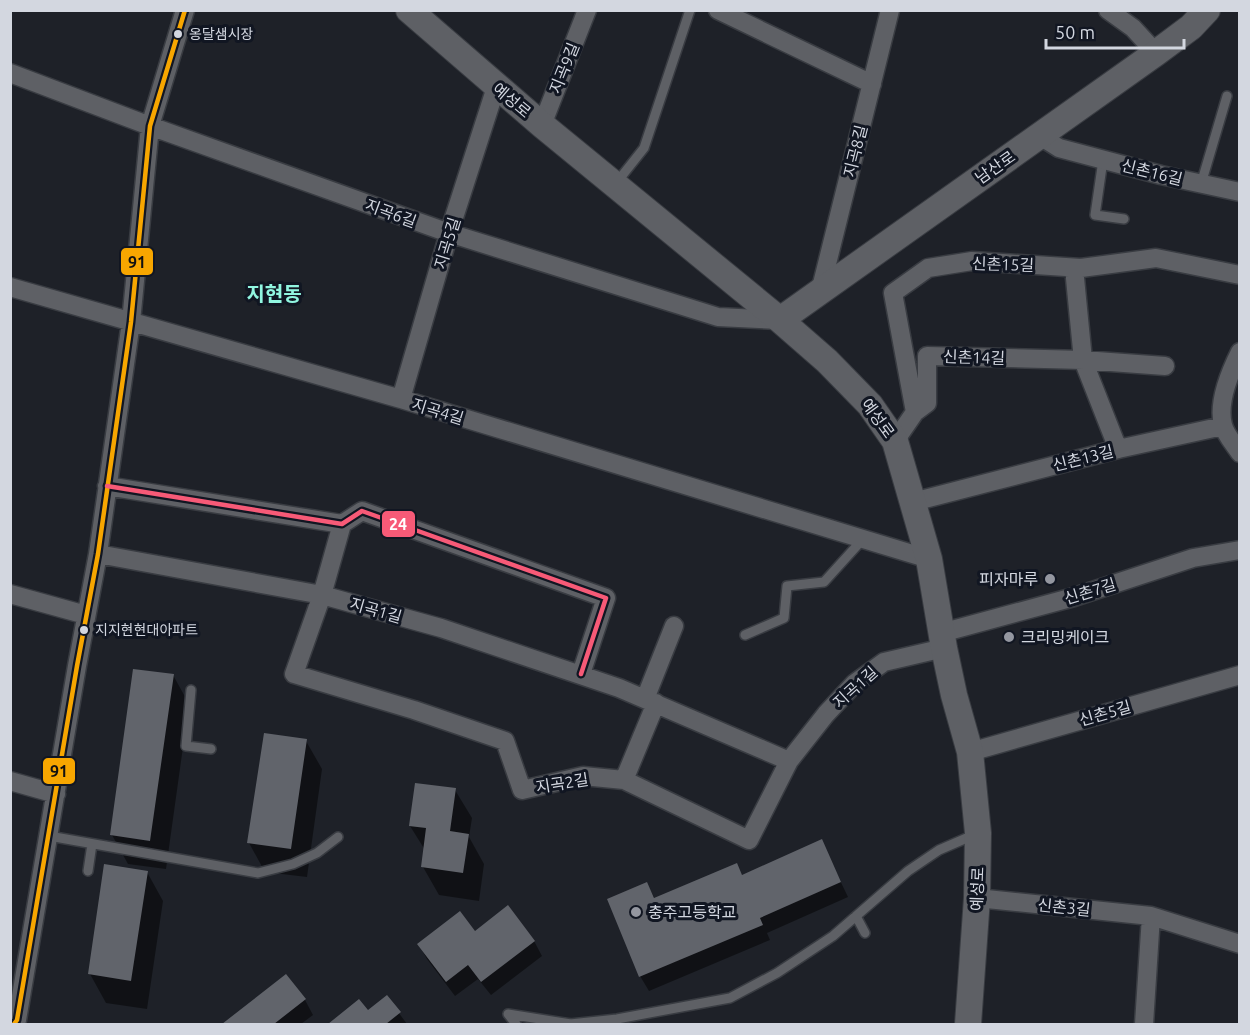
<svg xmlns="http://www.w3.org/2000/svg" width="1250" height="1035" viewBox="0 0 1250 1035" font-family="Ubuntu,'Noto Sans KR',sans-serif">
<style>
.shadow{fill:#0007}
.building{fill:#61646b}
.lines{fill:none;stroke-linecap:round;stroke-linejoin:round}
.lane-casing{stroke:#393c42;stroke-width:12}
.street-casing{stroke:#393c42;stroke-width:21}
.secondary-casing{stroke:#393c42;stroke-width:28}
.lane{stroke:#5e6065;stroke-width:9}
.street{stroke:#5e6065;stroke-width:18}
.secondary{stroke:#5e6065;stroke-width:26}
.bus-1-casing{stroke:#111622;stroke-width:9}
.bus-2-casing{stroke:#111622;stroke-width:9}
.bus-1{stroke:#f7a600;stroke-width:4.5}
.bus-2{stroke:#f75a77;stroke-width:4.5}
.bus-dot{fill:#d3d7e0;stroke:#111622;stroke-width:2}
.poi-dot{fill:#9497a0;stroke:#111622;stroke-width:2}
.labels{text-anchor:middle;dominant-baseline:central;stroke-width:6;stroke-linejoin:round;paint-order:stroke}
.bus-label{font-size:14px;fill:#d3d7e0;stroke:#111622;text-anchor:start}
.street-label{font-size:16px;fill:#d3d7e0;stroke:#111622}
.poi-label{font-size:16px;fill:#d3d7e0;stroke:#111622;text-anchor:start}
.quarter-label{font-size:20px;font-weight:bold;fill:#91f6e0;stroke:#111622}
.line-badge{stroke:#111622;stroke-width:2}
.badge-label{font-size:16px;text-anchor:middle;font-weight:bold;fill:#fff}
.pale-badge-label{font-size:16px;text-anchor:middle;font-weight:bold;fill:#111}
</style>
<rect width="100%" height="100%" fill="#1e2128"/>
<path class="shadow" d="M173 675 189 704 166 869 128 864 112 835Z
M306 741 322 769 307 877 265 872 249 843Z
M455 790 472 818 469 837 484 864 479 901 439 895 423 867 425 850 410 826Z
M821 841 848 897 767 933 770 940 649 991 640 976 647 884 655 899 736 865 743 877Z
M147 872 163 901 147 1009 106 1003 90 974Z
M534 941 542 956 491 995 478 979 455 996 427 959 419 945Z
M286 976 305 1000 313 1015 301 1024H225Z
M387 997 407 1024H330L359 1001 368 1012Z"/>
<path class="building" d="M133 669 174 674 150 841 110 835Z
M264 733 307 739 291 849 247 843Z
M415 783 456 788 450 831 469 834 463 873 421 867 426 828 409 826Z
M822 839 841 882 760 918 763 925 639 977 607 899 647 882 654 898 737 863 742 875Z
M104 864 148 871 131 981 88 974Z
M508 905 535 941 481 982 468 965 446 982 417 944 460 911 475 931Z
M286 974 306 999 274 1024H222Z
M387 995 401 1012 386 1024H328L359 999 368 1010Z"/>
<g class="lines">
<defs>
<path id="lane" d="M1103 160 1095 215 1124 219
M617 182 644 148 690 10
M1201 184 1227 96
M745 635 784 618 787 586 824 582 863 539
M191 690 186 746 211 749
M49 836 258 873 293 864 317 853 338 837
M88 871 92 844
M856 916 865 933
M516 1024 508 1014 571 1024
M570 1024 617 1019 730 998 777 973 833 936 908 871 939 850 976 834"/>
<path id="street" d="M718 10 872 84
M1108 10 1133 28 1156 53
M10 73 150 126 449 233 718 317 780 320
M542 125 587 10
M1040 136 1059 148 1161 175 1240 192
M1074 268 1083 360 1118 449
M10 287 401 399 929 559
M820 292 890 10
M1240 352C1230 372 1217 402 1223 425 1225 434 1234 444 1240 453
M401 399 449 233 496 87
M915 412 927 403V356L1083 360 1165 366
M895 441 915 412 893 293 928 268 972 261 1081 268 1156 258 1240 275
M107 486 342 524 362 511 606 598 581 674
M913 502 1118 449 1223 426
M342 524 322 595 294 674 414 710 505 741 522 790 583 776 624 780 749 840 789 761
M98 554 322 595 441 628 619 688 789 761 826 714 855 683 884 662 944 648
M10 594 86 615
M941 633 1074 597 1193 558 1240 550
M645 699 674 626
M970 752 1240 675
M624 780 656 703
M10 781 56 794
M977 898 1151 916 1240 944
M14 1024 17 1020 77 666 98 554 131 322 150 126 185 10
M1144 1024 1151 916"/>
<path id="secondary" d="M409 10 542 125 780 320 827 361 870 405 895 441 929 559 944 648 954 695 970 752 978 833 977 898 968 1024
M780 320 1156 53 1191 27 1207 10"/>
</defs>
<use href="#lane" class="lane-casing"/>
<use href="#street" class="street-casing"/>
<use href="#secondary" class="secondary-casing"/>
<use href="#lane" class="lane"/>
<use href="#street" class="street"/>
<use href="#secondary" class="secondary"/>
<defs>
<path id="bus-1" d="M14 1024 17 1020 77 666 98 554 131 322 150 126 185 10"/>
<path id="bus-2" d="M107 486 342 524 362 511 606 598 581 674"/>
</defs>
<use href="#bus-1" class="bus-1-casing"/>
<use href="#bus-2" class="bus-2-casing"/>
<use href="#bus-1" class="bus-1"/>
<use href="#bus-2" class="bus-2"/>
</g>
<g class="bus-dot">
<circle cx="178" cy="34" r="5"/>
<circle cx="84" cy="630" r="5"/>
</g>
<g class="poi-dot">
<circle cx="1050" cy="579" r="6"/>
<circle cx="1009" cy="637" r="6"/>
<circle cx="636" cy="912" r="6"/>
</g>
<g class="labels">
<g class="bus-label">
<text x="189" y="34">옹달샘시장</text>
<text x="95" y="630">지지현현대아파트</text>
</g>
<g class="street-label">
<text transform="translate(564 68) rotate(-68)">지곡9길</text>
<text transform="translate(512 100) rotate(40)">예성로</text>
<text transform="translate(855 151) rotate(-76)">지곡8길</text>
<text transform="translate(995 167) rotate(-35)">남산로</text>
<text transform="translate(1152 172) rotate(14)">신촌16길</text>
<text transform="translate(391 213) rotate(20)">지곡6길</text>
<text transform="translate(447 243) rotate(-73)">지곡5길</text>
<text transform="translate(1003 264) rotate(2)">신촌15길</text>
<text transform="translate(974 357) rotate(2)">신촌14길</text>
<text transform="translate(438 411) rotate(17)">지곡4길</text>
<text transform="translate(878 418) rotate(54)">예성로</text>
<text transform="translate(1083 458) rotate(-14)">신촌13길</text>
<text transform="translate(1090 591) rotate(-17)">신촌7길</text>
<text transform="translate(376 610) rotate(16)">지곡1길</text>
<text transform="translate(855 687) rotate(-42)">지곡1길</text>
<text transform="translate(1105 713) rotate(-16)">신촌5길</text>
<text transform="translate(562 783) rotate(-9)">지곡2길</text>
<text transform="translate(977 889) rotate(-88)">예성로</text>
<text transform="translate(1064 907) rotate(6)">신촌3길</text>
</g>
<g class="poi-label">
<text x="1038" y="579" text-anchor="end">피자마루</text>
<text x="1021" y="637">크리밍케이크</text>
<text x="648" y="912">충주고등학교</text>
</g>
<g class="quarter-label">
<text x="274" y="293">지현동</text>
</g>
</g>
<g class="line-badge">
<rect x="120" y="247" width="34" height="29" rx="6" fill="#f7a600"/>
<rect x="381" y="510" width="35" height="28" rx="6" fill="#f75a77"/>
<rect x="42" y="757" width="34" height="28" rx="6" fill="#f7a600"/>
</g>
<g class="badge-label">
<text x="398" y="530">24</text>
</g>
<g class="pale-badge-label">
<text x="137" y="268">91</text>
<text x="59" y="777">91</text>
</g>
<rect width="1250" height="1035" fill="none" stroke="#d3d7e0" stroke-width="24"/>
<path d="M1046 39v9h138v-9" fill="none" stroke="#d3d7e0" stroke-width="3"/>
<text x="1055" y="39" font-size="18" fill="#d3d7e0" stroke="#111622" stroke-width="4.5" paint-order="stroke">50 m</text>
</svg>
